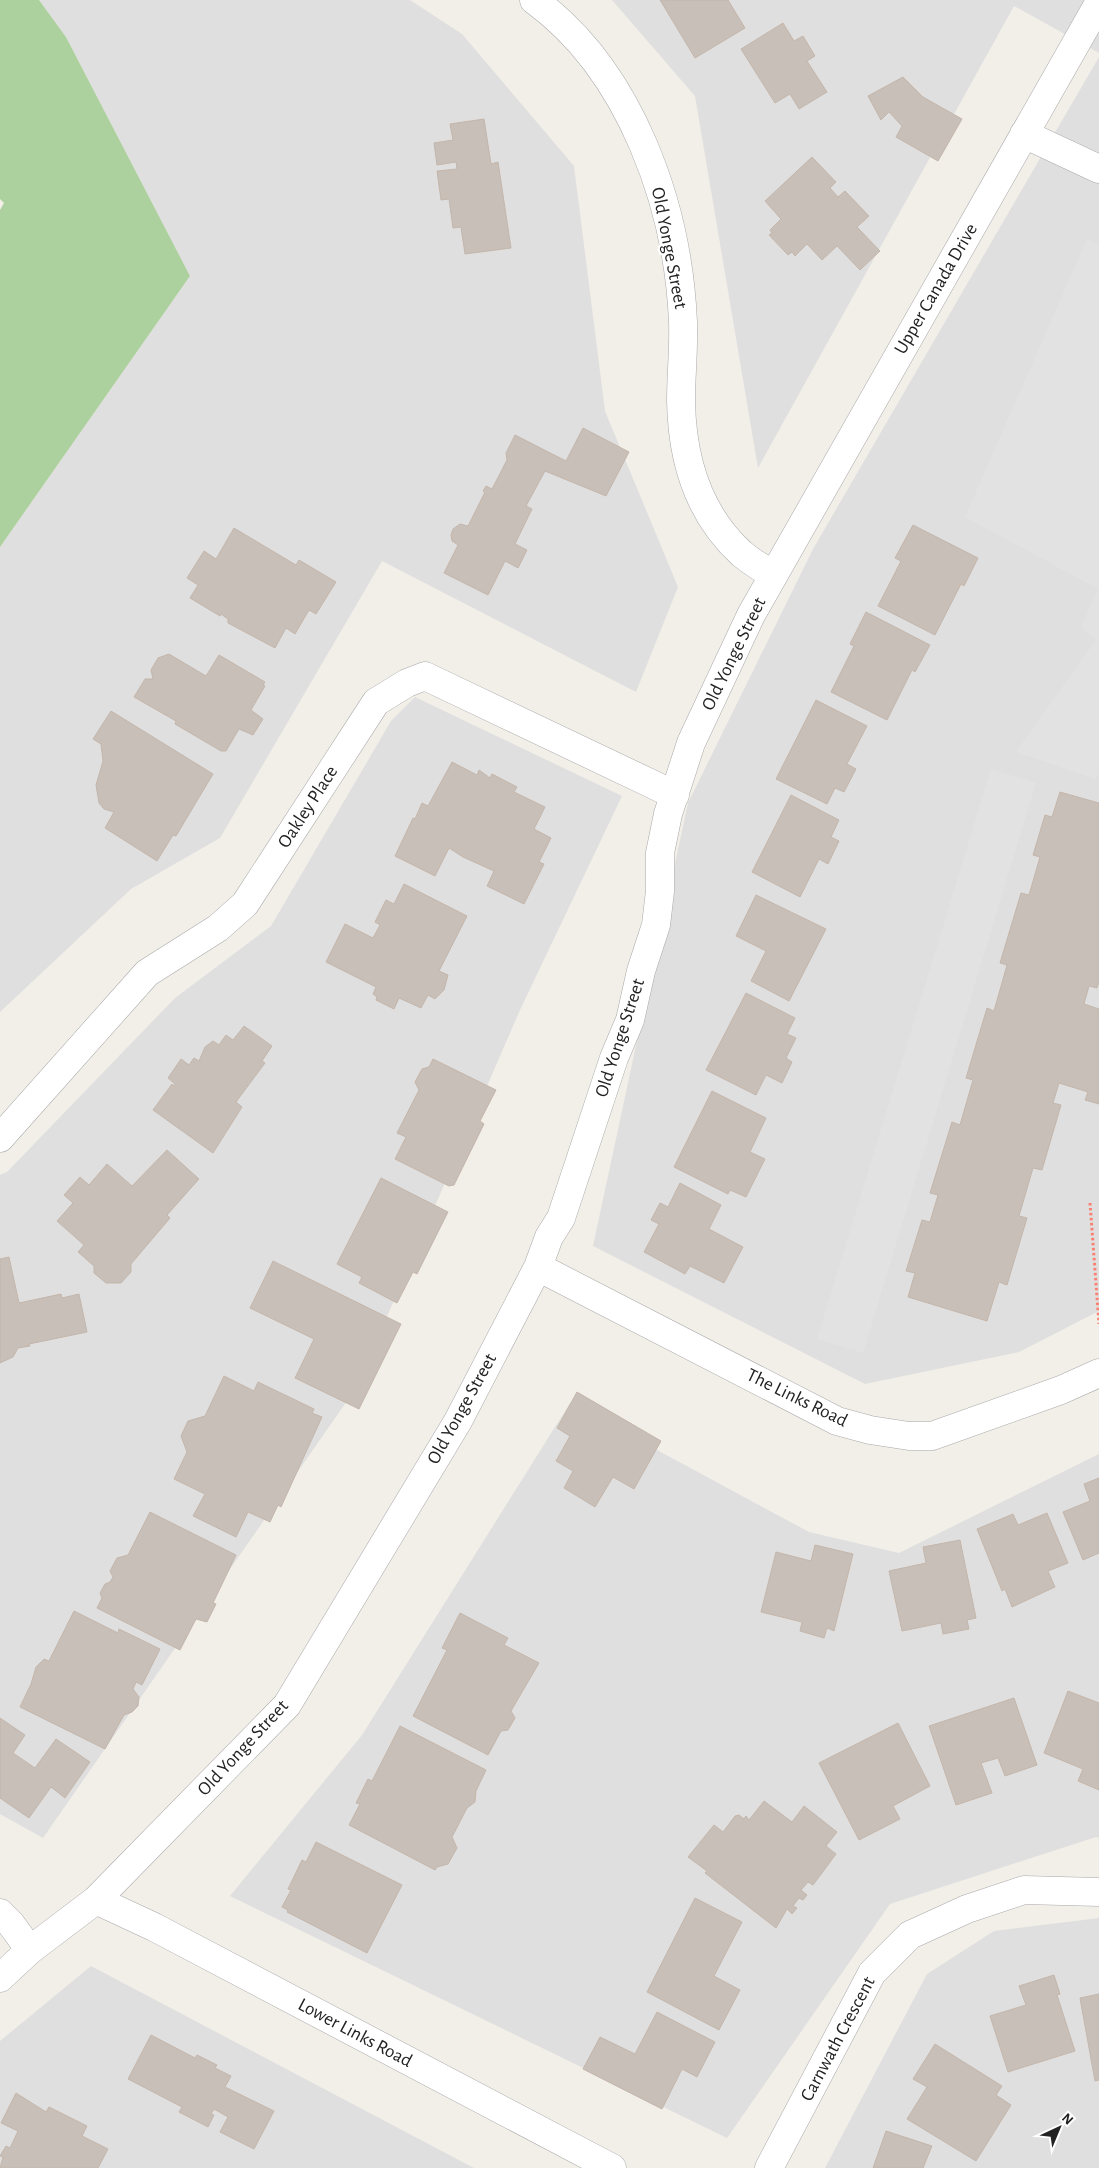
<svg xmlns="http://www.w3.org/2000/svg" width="1099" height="2168" viewBox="0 0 1099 2168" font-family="'Alegreya Sans',sans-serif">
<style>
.residential{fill:#e0dfdf}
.forest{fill:#add19e}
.parking{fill:#e2e2e2}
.building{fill:#c7bfb8;stroke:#c4b6ab}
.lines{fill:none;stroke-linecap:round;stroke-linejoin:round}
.minor-casing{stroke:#a9a9a9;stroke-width:29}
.path{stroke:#fa8072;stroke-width:3;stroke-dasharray:2.5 2.5;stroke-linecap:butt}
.minor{stroke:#fff;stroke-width:28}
.labels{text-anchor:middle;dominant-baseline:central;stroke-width:4.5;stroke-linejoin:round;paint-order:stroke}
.street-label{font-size:19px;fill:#222;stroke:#fff}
</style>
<rect width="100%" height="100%" fill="#f2efe9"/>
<path class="residential" d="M39 0H410L462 34 574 166 605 411 678 587 636 692 382 561 220 838 131 889 0 1012V547L190 276 66 37Z
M612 0H1099V53L1014 6 758 468 695 96Z
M1099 57V1311L1019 1352 865 1384 593 1246 688 803 813 549Z
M415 697 622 796 520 1010 356 1388 43 1838 0 1814V1175L7 1172 175 998 271 926 391 721Z
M570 1403 809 1532 899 1553 1099 1454V1838L1096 1837 890 1904 727 2138 230 1896 362 1735Z
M1099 1918V2168H825L927 1974 994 1931Z
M91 1966 474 2168H0V2041Z"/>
<path class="forest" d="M0 0H39L66 37 190 276 0 547V210L4 203 0 199Z"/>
<path class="parking" d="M1087 239 1099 244V773L1095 779 1016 752 1096 640 1081 627 1098 589 965 517Z
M991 769 1036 783 863 1353 817 1339Z"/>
<path class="building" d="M660 0H728L745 28 695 58Z
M783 23 794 41 803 36 815 56 807 61 827 92 799 109 790 94 775 103 741 49Z
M903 77 923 97 962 119 938 161 896 137 902 126 889 112 881 120 868 96Z
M484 119 491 164 498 162 511 248 465 254 461 227 453 228 449 199 441 200 437 171 457 169 456 162 437 165 434 143 453 140 450 124Z
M812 157 836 182 830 188 838 197 845 191 869 216 857 227 880 251 860 270 837 246 822 260 807 244 795 256 792 252 788 255 769 235 772 233 770 230 781 219 765 201Z
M583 428 629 452 606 496 545 471 526 506 532 509 515 544 527 550 518 568 505 561 488 595 444 573 458 545 452 541 451 535 453 529 460 524 468 526 485 492 483 491 486 486 492 489 507 460 506 453 515 435 566 461Z
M913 525 978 558 964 586 961 584 935 635 878 606 901 561 895 558Z
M234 528 296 565 299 560 336 582 316 614 309 610 295 634 286 628 275 648 228 623V619L221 614 220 616 190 598 198 585 187 578 204 551 216 559Z
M866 612 930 645 915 672 912 670 887 720 831 692 854 646 850 644Z
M169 654 206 676 219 655 265 682 263 685 265 686 251 710 263 719 253 735 239 729 226 751H221L175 724 176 721 134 697 145 679H153L151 670 158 658Z
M816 700 867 726 847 764 856 769 844 792 835 788 827 804 776 779Z
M111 711 213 774 176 836 173 835 157 861 105 828 114 812 104 809 99 803 96 785 103 761 101 744 93 739Z
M452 762 477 775 479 770 490 778 492 774 517 787 514 792 545 807 534 829 551 838 539 862 544 864 524 904 487 886 494 871 463 857 449 848 435 876 395 856 413 818 415 819 422 803 428 806Z
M1060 792 1099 803V982L1097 988 1089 986 1084 1004 1099 1009V1104L1085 1100 1088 1092 1059 1083 1053 1103 1061 1105 1042 1170 1033 1168 1019 1216 1027 1218 1007 1285 999 1282 987 1321 908 1297 915 1273 906 1271 922 1220 930 1222 938 1195 930 1193 952 1122 960 1125 973 1080 966 1078 987 1008 994 1011 1007 965 1000 963 1021 893 1029 895 1040 857 1033 855 1045 815 1052 817Z
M791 795 839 820 831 837 839 841 828 864 819 859 800 897 752 872Z
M404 884 467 916 439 971 448 975 444 990 435 999 428 995 421 1008 399 998 394 1009 376 1000 377 997 373 994 376 987 326 962 345 924 373 938 380 925 375 922 386 900 394 904Z
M756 895 826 929 789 1001 751 981 766 951 736 936Z
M746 993 795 1018 787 1034 796 1038 786 1058 792 1062 782 1083 766 1075 756 1095 706 1070Z
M244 1026 272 1046 262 1061 265 1063 236 1102 242 1107 213 1153 153 1110 172 1084 174 1086 175 1084 168 1078 181 1059 189 1065 194 1058 199 1061 205 1047 213 1041 219 1045 226 1035 233 1040Z
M433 1059 496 1090 480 1121 484 1124 454 1185 449 1186 395 1159 406 1137 397 1133 419 1090 415 1082 422 1069 429 1067Z
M712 1091 766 1118 750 1152 765 1159 746 1197 730 1190 728 1194 674 1167Z
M167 1150 199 1179 167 1215 170 1218 131 1264V1272L121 1283H106L94 1273V1266L78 1252 84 1245 57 1221 73 1203 64 1195 80 1177 89 1185 107 1164 132 1186Z
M381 1178 448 1212 417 1274 413 1272 397 1303 359 1283 362 1277 337 1264Z
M680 1183 721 1205 709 1229 743 1247 724 1283 690 1266 685 1274 644 1252 659 1224 651 1220 660 1203 668 1207Z
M9 1257 19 1303 61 1294 62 1298 79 1294 87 1332 29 1344 30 1346 18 1348 13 1357 0 1363V1259Z
M273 1261 401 1324 359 1409 295 1378 314 1339 250 1308Z
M224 1376 254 1391 258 1382 314 1409 312 1413 322 1417 281 1507 278 1505 270 1522 248 1512 236 1537 193 1516 205 1494 174 1479 187 1452 181 1436 188 1421 205 1416Z
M577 1392 661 1441 634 1489 613 1477 595 1507 564 1488 573 1471 556 1461 570 1436 557 1428Z
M1099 1478V1553L1083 1560 1063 1512 1090 1501 1084 1484Z
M150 1512 236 1555 213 1603 216 1604 207 1622 196 1619 180 1650 97 1608 102 1598 100 1593 105 1584 110 1582 113 1577 110 1571 117 1558 128 1555Z
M1047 1513 1068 1563 1048 1571 1055 1587 1012 1607 1005 1589 1002 1591 977 1529 1013 1514 1018 1525Z
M960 1540 976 1618 967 1620 969 1629 943 1634 941 1623 902 1631 889 1571 926 1563 923 1547Z
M815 1545 853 1554 834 1631 827 1628 824 1638 800 1631 802 1622 761 1612 776 1552 811 1561Z
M74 1611 118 1633 119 1629 160 1649 142 1685 136 1682 133 1689 139 1697 138 1706 132 1712 124 1715 105 1749 20 1707 31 1684 36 1667 44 1659 49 1661Z
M460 1613 508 1638 504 1645 539 1663 511 1711 515 1718 508 1730 501 1731 488 1755 413 1716 447 1650 442 1648Z
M1068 1691 1099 1703V1790L1078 1781 1083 1769 1044 1753Z
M1014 1698 1037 1765 1005 1776 998 1758 981 1763 992 1793 956 1805 929 1726Z
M0 1718 25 1735 13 1753 35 1768 56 1739 90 1762 65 1798 51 1787 29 1818 0 1798Z
M898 1723 930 1786 893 1806 900 1819 859 1840 819 1763Z
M400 1726 486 1770 476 1791 475 1802 467 1808 452 1837 457 1848 448 1864 437 1867 435 1870 349 1825 360 1804 356 1803 368 1779 372 1781Z
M764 1801 792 1822 804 1806 837 1832 826 1846 836 1854 813 1885 808 1882 801 1890 807 1895 803 1900 799 1898 793 1906 797 1908 792 1914 787 1909 776 1928 705 1873 707 1871 688 1857 714 1825 723 1832 735 1816 739 1815 744 1819 746 1816 749 1820Z
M316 1842 402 1885 367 1953 287 1912 288 1910 282 1907 291 1890 288 1889 302 1860 306 1862Z
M695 1898 742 1922 714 1976 740 1990 719 2030 647 1992Z
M1054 1975 1060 1994 1057 1995 1075 2051 1008 2072 990 2016 1026 2005 1019 1986Z
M1099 1994V2080L1095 2081 1080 1998Z
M657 2012 715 2042 697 2077 682 2069 662 2109 583 2069 600 2037 635 2054Z
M151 2035 195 2058 197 2055 217 2065 215 2068 231 2076 225 2087 274 2111 254 2149 220 2132 228 2117 214 2109 211 2114 214 2115 208 2127 179 2112 182 2107 128 2079Z
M935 2044 1002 2086 996 2095 1011 2105 976 2161 907 2119 927 2087 913 2079Z
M16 2093 46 2112 49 2107 87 2126 82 2136 108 2149 98 2168H0L3 2157 0 2156 6 2146 10 2148 18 2131 1 2123Z
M886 2131 932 2146 923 2168H873Z"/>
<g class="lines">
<defs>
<path id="minor" d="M534 0C631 71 678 206 683 322 684 348 681 375 681 401 682 459 698 514 742 554 752 562 763 569 773 575
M1024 134 1099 169
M0 1138 147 973 218 928 245 904 376 702 407 683 425 676 675 795
M538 1267 837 1421 870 1430 909 1436H932L1061 1390 1099 1373
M96 1900 154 1927 612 2168
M0 1913 11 1924 30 1950
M0 1978 30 1950 96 1900 287 1705 458 1421 538 1267 549 1237 561 1218 614 1058 630 1020 641 971 656 925 660 891V853L668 814 691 743 751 615 1099 3
M769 2168 872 1973 910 1935 967 1909 1024 1890 1099 1892"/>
</defs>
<use href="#minor" class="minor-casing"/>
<path class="path" d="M1090 1203 1099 1324"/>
<use href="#minor" class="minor"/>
</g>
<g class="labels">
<g class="street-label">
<text transform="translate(669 248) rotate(79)">Old Yonge Street</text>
<text transform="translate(936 289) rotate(-60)">Upper Canada Drive</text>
<text transform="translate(734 654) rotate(-64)">Old Yonge Street</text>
<text transform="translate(308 807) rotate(-57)">Oakley Place</text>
<text transform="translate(620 1038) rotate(-72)">Old Yonge Street</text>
<text transform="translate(797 1398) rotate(26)">The Links Road</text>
<text transform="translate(462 1409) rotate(-61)">Old Yonge Street</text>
<text transform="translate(243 1748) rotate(-47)">Old Yonge Street</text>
<text transform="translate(355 2033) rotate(28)">Lower Links Road</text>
<text transform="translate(838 2039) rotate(-62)">Carnwath Crescent</text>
</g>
</g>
<g transform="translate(1059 2128) rotate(44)" stroke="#ffffff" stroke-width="4" paint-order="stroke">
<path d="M0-4L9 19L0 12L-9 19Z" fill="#222222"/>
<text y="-8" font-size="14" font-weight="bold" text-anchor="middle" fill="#222222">N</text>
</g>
</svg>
